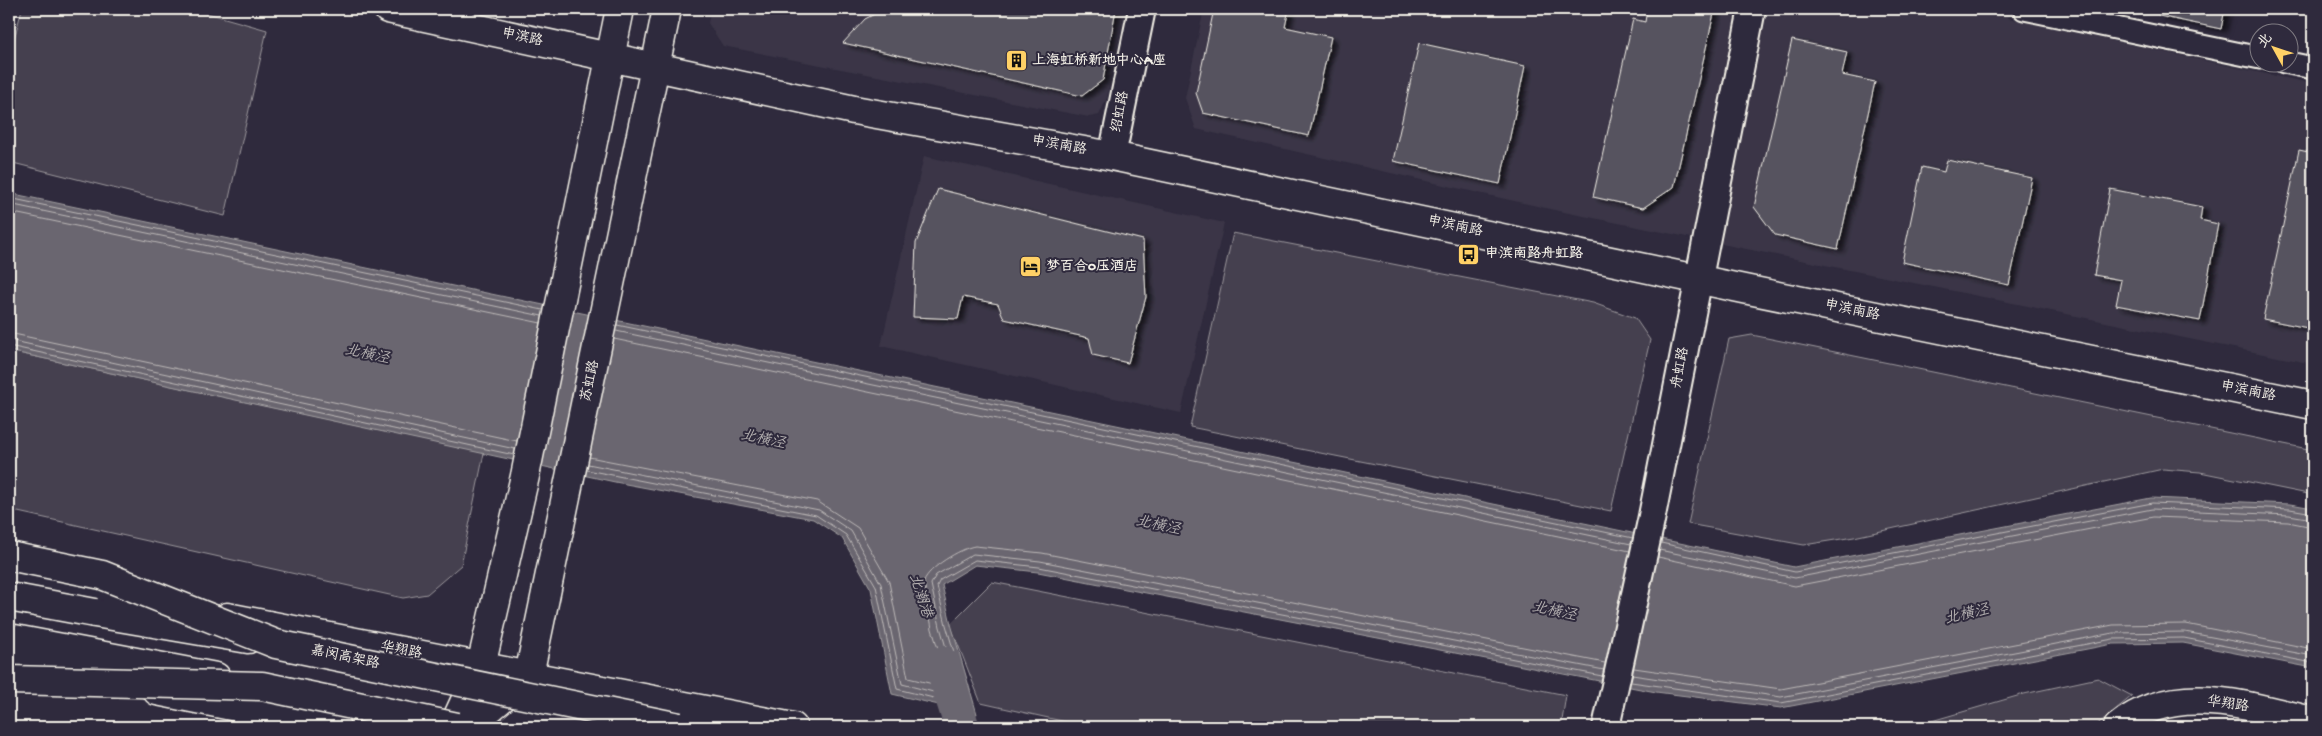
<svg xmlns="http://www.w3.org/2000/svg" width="2322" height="736" viewBox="0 0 2322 736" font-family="'Gochi Hand','LXGW WenKai TC',sans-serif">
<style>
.built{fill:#3b3647}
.green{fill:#454050;stroke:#9c989c}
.water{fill:#6a6670;stroke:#a19ea0}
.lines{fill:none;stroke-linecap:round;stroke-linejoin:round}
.shore{stroke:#bdb9b8;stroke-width:1}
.river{stroke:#6a6670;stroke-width:35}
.building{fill:#56525f;stroke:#f4f1e8;filter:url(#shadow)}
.minor-casing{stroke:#f4f1e8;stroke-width:25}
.tertiary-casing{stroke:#f4f1e8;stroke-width:30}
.secondary-casing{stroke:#f4f1e8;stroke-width:31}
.primary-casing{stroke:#f4f1e8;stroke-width:31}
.trunk-casing{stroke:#f4f1e8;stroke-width:31}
.minor{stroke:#2f2a3d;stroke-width:21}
.tertiary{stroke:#2f2a3d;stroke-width:26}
.secondary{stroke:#2f2a3d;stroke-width:28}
.primary{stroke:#2f2a3d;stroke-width:28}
.trunk{stroke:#2f2a3d;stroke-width:28}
.trunk-bridge-casing{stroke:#f4f1e8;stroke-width:31;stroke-linecap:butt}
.trunk-bridge{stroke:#2f2a3d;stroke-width:28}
.labels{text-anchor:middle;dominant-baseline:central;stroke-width:4;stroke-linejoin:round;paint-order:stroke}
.street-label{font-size:14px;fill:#f4f1e8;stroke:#2f2a3d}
.poi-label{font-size:14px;font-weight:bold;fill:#f4f1e8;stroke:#2f2a3d;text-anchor:start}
.water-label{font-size:15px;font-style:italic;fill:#b6b2b2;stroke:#2f2a3d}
</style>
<defs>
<filter id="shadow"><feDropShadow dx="5.5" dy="3" stdDeviation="2.5" flood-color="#0009"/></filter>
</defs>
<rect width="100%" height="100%" fill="#2f2a3d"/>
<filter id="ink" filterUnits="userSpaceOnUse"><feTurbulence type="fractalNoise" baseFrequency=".02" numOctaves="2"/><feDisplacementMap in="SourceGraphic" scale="10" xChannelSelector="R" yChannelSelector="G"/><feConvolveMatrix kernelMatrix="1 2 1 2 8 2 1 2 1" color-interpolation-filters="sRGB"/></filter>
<g filter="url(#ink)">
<path class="built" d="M711 9H1126L1107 98 1099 115 1089 117 723 46 708 23Z
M1204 9H2011L2008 18 2313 84V364L1559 211 1196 129 1185 98Z
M924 156 1224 223 1181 413 881 346Z"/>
<path class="green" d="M22 9H193L267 30 225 216 9 162V58Z
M1233 233 1593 303 1635 318 1650 340 1611 511 1190 427Z
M1752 335 2313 450V495L2200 472 2163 469 1854 537 1804 545 1688 524 1729 339Z
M9 351 484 453 461 565 427 594 403 598 9 510Z
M992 582 1566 695 1561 727H1089L981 703 950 624Z
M2098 678 2132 696 2094 727H1911L2024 694Z"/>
<path class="water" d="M9 193 1794 567 2151 498 2290 504 2313 508V668L2183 643 2113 644 1781 708 1656 692 1038 572 975 565 942 585 951 624 977 714 892 694 871 589 842 538 813 519 615 482 9 351Z"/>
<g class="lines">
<path class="shore" d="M9 198 543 310
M9 204 542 316
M9 212 541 323
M617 325 1633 538
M616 331 1631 544
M9 333 517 441
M614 339 1630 551
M9 340 515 449
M9 346 514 455
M589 457 817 501 858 528 889 582 908 678 946 687 949 685 932 629 924 581C928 568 961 548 975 546L1042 553 1605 663
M588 464 819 510 851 531 881 584 902 684 957 698 960 695 940 627 931 584 936 575 973 554 1040 561 1604 670
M587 470 816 515 846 535 876 586 897 689 966 706 969 703 946 625 937 586 940 580 975 560 1039 567 1602 676
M1661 543 1795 572 2152 503 2290 509 2313 513
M1659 550 1795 578 2152 509 2289 515 2313 519
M1658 557 1795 586 2153 517 2288 522 2313 527
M1634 668 1781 689 2113 625 2186 624 2313 649
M1632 675 1781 697 2113 633 2185 632 2313 656
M1631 682 1781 703 2113 639 2184 638 2313 663"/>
<path class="river" d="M942 664 962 727"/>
</g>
<path class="building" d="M884 9H1116L1103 80 1082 96 843 43 865 19Z
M1214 9H1289L1285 27 1331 37 1309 136 1203 113 1196 93Z
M1647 9H1715L1674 187 1643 208 1593 197 1633 19 1645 22Z
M2160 9H2225L2221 29 2159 16Z
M1792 40 1847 52 1842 75 1875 82 1838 249 1775 235 1754 207Z
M1419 43 1525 66 1500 184 1393 161Z
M2299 150 2313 153V329L2263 319Z
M1947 160 2032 178 2009 285 1902 262 1922 167 1944 172Z
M938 189 1143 240 1146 297 1128 363 1093 355 1089 338 1004 319 998 304 963 297 958 319 913 317 916 243Z
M2110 189 2202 207 2200 220 2218 224 2200 321 2116 305 2121 280 2094 275Z"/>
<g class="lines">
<defs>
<path id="minor" d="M2024 9 2260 58
M2284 62 2313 68"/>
<path id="tertiary" d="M1112 156 1142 9
M1606 727 1651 521 1752 9"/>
<path id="secondary" d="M388 9 854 110 1112 156 1744 289 2313 405
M453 727 481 666 525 476 620 9
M468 727 529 675 667 9"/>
<path id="primary" d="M9 574 153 603
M227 617 793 727
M9 661 76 674
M157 691 336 727
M2118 727C2175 680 2250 707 2313 721"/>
<path id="trunk" d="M95 613 248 639
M9 638 216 677"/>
</defs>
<use href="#minor" class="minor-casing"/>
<use href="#tertiary" class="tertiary-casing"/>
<use href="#secondary" class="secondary-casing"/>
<use href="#primary" class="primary-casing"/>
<use href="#trunk" class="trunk-casing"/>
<use href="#minor" class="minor"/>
<use href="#tertiary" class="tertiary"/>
<use href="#secondary" class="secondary"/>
<use href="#primary" class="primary"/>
<use href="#trunk" class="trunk"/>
<defs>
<path id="trunk-bridge" d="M9 556 102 575 276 644 679 727
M9 597 95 613
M9 680 262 686 457 727"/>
</defs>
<use href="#trunk-bridge" class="trunk-bridge-casing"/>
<use href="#trunk-bridge" class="trunk-bridge"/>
</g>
</g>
<defs>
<symbol id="building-square" viewBox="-11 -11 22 22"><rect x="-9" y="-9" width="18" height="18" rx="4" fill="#ffd166" stroke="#2f2a3d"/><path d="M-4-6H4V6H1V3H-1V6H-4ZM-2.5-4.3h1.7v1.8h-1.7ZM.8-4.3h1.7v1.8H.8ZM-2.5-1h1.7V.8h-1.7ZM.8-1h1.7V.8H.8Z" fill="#111"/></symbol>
<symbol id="bus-square" viewBox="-11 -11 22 22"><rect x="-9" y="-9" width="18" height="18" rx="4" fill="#ffd166" stroke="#2f2a3d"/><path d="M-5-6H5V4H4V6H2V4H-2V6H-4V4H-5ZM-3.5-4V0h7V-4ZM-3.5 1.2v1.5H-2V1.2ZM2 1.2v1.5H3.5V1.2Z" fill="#111"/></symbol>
<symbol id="hotel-square" viewBox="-11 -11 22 22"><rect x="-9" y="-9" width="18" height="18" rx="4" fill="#ffd166" stroke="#2f2a3d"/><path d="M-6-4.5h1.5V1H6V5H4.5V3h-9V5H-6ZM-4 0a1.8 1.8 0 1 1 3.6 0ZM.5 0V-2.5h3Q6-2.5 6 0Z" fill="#111"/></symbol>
</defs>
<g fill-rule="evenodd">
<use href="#building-square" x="1004" y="48" width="25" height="25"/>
<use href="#bus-square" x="1456" y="242" width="25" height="25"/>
<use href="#hotel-square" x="1018" y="254" width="25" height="25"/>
</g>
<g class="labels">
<g class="street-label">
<text transform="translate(522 38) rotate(12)">申滨路</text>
<text transform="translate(1121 112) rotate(-79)">绍虹路</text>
<text transform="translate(1059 146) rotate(10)">申滨南路</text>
<text transform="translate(1455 227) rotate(12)">申滨南路</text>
<text transform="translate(1852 311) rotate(12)">申滨南路</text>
<text transform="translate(1681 368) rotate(-79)">舟虹路</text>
<text transform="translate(591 381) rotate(-78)">苏虹路</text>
<text transform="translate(2248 392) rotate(11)">申滨南路</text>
<text transform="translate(401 651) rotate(11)">华翔路</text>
<text transform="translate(345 658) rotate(12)">嘉闵高架路</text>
<text transform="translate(2228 705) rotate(8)">华翔路</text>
</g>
<g class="poi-label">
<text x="1032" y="61">上海虹桥新地中心A座</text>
<text x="1485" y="254">申滨南路舟虹路</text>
<text x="1046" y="267">梦百合0压酒店</text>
</g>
<g class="water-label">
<text transform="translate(367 355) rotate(12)">北横泾</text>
<text transform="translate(763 440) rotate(12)">北横泾</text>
<text transform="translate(1158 526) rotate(12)">北横泾</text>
<text transform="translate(920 596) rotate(72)">北潮港</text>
<text transform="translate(1554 612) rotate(12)">北横泾</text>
<text transform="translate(1967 615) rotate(-13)">北横泾</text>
</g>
</g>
<rect width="2322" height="736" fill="none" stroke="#2f2a3d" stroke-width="30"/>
<rect x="15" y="15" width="2292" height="706" fill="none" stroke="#f4f1e8" stroke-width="2" filter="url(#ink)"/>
<g transform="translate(2274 48) rotate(310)"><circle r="24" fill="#2f2a3d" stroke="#7e7a81"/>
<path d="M0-4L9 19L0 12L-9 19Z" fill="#ffd166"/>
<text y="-8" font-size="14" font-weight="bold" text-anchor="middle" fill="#f4f1e8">北</text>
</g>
</svg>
